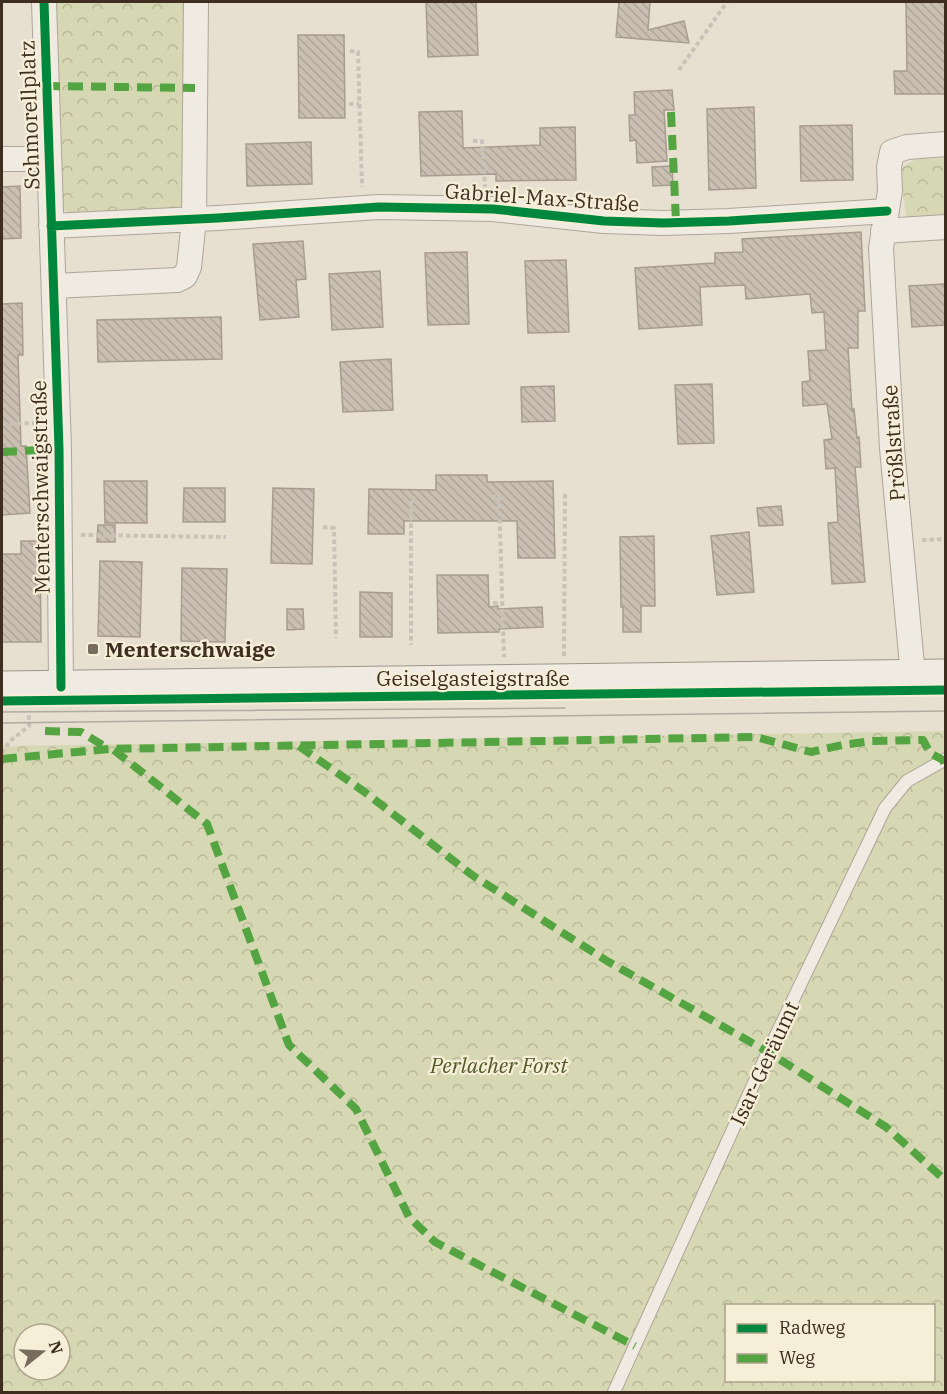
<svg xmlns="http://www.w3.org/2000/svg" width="947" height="1394" viewBox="0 0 947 1394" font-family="'IBM Plex Serif',serif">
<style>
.forest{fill:url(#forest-crowns);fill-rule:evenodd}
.building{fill:url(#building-back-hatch);stroke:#a89c90;stroke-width:1.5}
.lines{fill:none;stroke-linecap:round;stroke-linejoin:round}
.lane-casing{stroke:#ada599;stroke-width:14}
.street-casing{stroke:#ada599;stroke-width:26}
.secondary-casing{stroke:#9c958a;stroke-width:35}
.path{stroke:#c8c2b9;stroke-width:4;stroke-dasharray:4.5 3;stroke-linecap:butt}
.lane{stroke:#efebe3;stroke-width:12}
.street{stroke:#efebe3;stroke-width:24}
.secondary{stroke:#efebe3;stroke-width:33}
.tram{stroke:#afaaa2;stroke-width:1.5}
.quiet{stroke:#54a441;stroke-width:8;stroke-dasharray:15 8;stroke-linecap:butt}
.cycleway-casing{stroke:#f7eed8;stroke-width:13}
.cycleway{stroke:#00873e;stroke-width:9}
.poi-dot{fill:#786c5e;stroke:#f7eed8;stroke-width:2}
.labels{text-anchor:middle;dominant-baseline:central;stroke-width:4.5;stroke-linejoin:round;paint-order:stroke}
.street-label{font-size:21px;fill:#3d2e20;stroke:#f7eed8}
.poi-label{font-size:21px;font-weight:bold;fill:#3d2e20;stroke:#f7eed8;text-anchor:start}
.park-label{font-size:21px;font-style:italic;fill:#4d5a26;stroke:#f7eed8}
</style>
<defs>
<pattern id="forest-crowns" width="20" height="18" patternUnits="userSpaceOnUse" patternTransform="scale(1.5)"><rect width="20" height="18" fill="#d6d7b3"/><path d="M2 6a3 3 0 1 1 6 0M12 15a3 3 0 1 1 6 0" fill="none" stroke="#b9b99a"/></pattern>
<pattern id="building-back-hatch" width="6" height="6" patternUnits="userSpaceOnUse" patternTransform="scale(1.5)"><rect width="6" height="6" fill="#cbbfb2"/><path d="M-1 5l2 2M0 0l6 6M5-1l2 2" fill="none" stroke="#afa499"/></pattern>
</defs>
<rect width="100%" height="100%" fill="#e7e0d1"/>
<path class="forest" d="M55 2H184V211L67 213 55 195Z
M945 158V222L907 223 900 169 916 159Z
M945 731V1392H2V746ZM726 1306H934V1380H726ZM24 1334H60V1370H24Z"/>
<path class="building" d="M426 2H476L478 55 428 57Z
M619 2H650L648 30 684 21 689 43 616 37Z
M906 2H945V94H895L894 71H907Z
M298 35H344L345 118H299Z
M672 90 674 110H664L667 161 637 163 636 140 630 141 629 115H635L634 92Z
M754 107 756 188 709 190 707 109Z
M462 111 463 148 540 145V128L575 127 576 180 496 181V174L421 176 419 112Z
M852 125 853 180 801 181 800 126Z
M311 142 312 184 247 186 246 144Z
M672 166 673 185 653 186 652 167Z
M20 186 21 238 2 239V187Z
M861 232 865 311H858V348H848L852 410 854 409 857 438 859 437 861 467H855L865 582 832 584 828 523 838 522 835 468 826 469 824 440 832 439 827 404 803 406 802 382 810 381 808 351 826 350 824 312 812 313 810 294 746 299 745 285 700 287 702 325 639 329 635 268 715 263V253L743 252 742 239Z
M303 241 306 279 296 280 299 317 260 320 253 244Z
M467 252 469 324 428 325 425 253Z
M566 260 569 332 528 333 525 261Z
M380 271 383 327 332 330 329 274Z
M945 284V325L912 327 909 286Z
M22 303 23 355H18L21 446H26L30 513 2 515V304Z
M221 317 222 359 98 362 97 320Z
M391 359 393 410 343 412 340 362Z
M712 384 714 443 678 444 675 385Z
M554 386 555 421 522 422 521 387Z
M436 475H487V482L553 481 555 558H518L517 521H404V534H368L369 489 436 490Z
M104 481H147V523H105Z
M184 488H225V522H183Z
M273 488 314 489 312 564 271 563Z
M781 506 783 525 759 526 757 508Z
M98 525H115V542H97Z
M749 532 754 592 717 595 711 536Z
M654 536 655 606H641V632H623V607H621L620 537Z
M21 541H40L41 642H2V554H21Z
M100 561 142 562 140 637 98 636Z
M182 568 227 569 225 642 181 641Z
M437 575H488L489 607 498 606V609L542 607 543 627 499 629V632L438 633Z
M360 592 392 593V637H360Z
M287 609H303L304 629 287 630Z"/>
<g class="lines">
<defs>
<path id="lane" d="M614 1392 768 1052 885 808 907 781 946 759"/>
<path id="street" d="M44 2 59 449 61 687
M2 159H47
M51 226 218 218 379 207 493 209 604 221 663 223 729 221 887 211
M883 231 946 227
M54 286 177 280 185 276 189 267 194 220 196 2
M913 676 892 448 881 248 890 191 889 167 892 152 907 147 946 144"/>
<path id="secondary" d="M2 688 946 676"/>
</defs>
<use href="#lane" class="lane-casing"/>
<use href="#street" class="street-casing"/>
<use href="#secondary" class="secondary-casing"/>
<path class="path" d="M350 51 358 52 362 187
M679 70 727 2
M349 104H359
M473 141H482L485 187
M2 424 36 423
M492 497 499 496 504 657
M411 501V645
M323 527 334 528 336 638
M81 535 226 537
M922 540 946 539
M493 603H503
M564 656 565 491
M2 753 10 741 29 726V714"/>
<use href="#lane" class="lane"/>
<use href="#street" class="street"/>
<use href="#secondary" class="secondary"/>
<path class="tram" d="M2 712 565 708
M2 723 946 711"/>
<path class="quiet" d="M45 86 195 88
M671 112 676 222
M2 452 59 449
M45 731 81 732 109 749
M299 746 366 793 472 875 607 961 768 1052 886 1127 946 1181
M114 750 207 824 289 1045 356 1109 409 1217 435 1242 635 1346
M2 759 109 749 756 737 811 752 842 745 872 741 923 740 930 753 943 760 946 770"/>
<defs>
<path id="cycleway" d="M44 2 59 449 61 687
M51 226 218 218 379 207 493 209 604 221 663 223 729 221 887 211
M2 701 946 690"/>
</defs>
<use href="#cycleway" class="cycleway-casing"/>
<use href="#cycleway" class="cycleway"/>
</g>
<rect class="poi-dot" x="87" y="643" width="12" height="12" rx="3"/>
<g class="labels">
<g class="street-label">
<text transform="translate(29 115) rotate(-92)">Schmorellplatz</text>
<text transform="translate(542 197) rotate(4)">Gabriel-Max-Straße</text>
<text transform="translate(893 443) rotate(-94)">Prößlstraße</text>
<text transform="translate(40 487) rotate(-91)">Menterschwaigstraße</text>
<text x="473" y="678">Geiselgasteigstraße</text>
<text transform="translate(764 1063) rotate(-65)">Isar-Geräumt</text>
</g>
<g class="poi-label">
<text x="105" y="649">Menterschwaige</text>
</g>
<g class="park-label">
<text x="499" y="1065">Perlacher Forst</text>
</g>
</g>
<rect width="947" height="1394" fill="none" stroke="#3d2e20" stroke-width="6"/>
<rect x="725" y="1304" width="210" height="78" fill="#f7eed8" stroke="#ada18e" stroke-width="1.5"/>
<rect x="737" y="1324" width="30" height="9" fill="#00873e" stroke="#ada18e" stroke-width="1.5"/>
<text x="779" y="1334" font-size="18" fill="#3d2e20">Radweg</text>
<rect x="737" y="1354" width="30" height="9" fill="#54a441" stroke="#ada18e" stroke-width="1.5"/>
<text x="779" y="1364" font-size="18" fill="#3d2e20">Weg</text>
<g transform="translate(42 1352) rotate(72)"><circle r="28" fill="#f7eed8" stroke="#ada18e" stroke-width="1.5"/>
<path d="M0-4.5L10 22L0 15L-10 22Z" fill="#786c5e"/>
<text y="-9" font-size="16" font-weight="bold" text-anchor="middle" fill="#3d2e20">N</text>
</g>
</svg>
